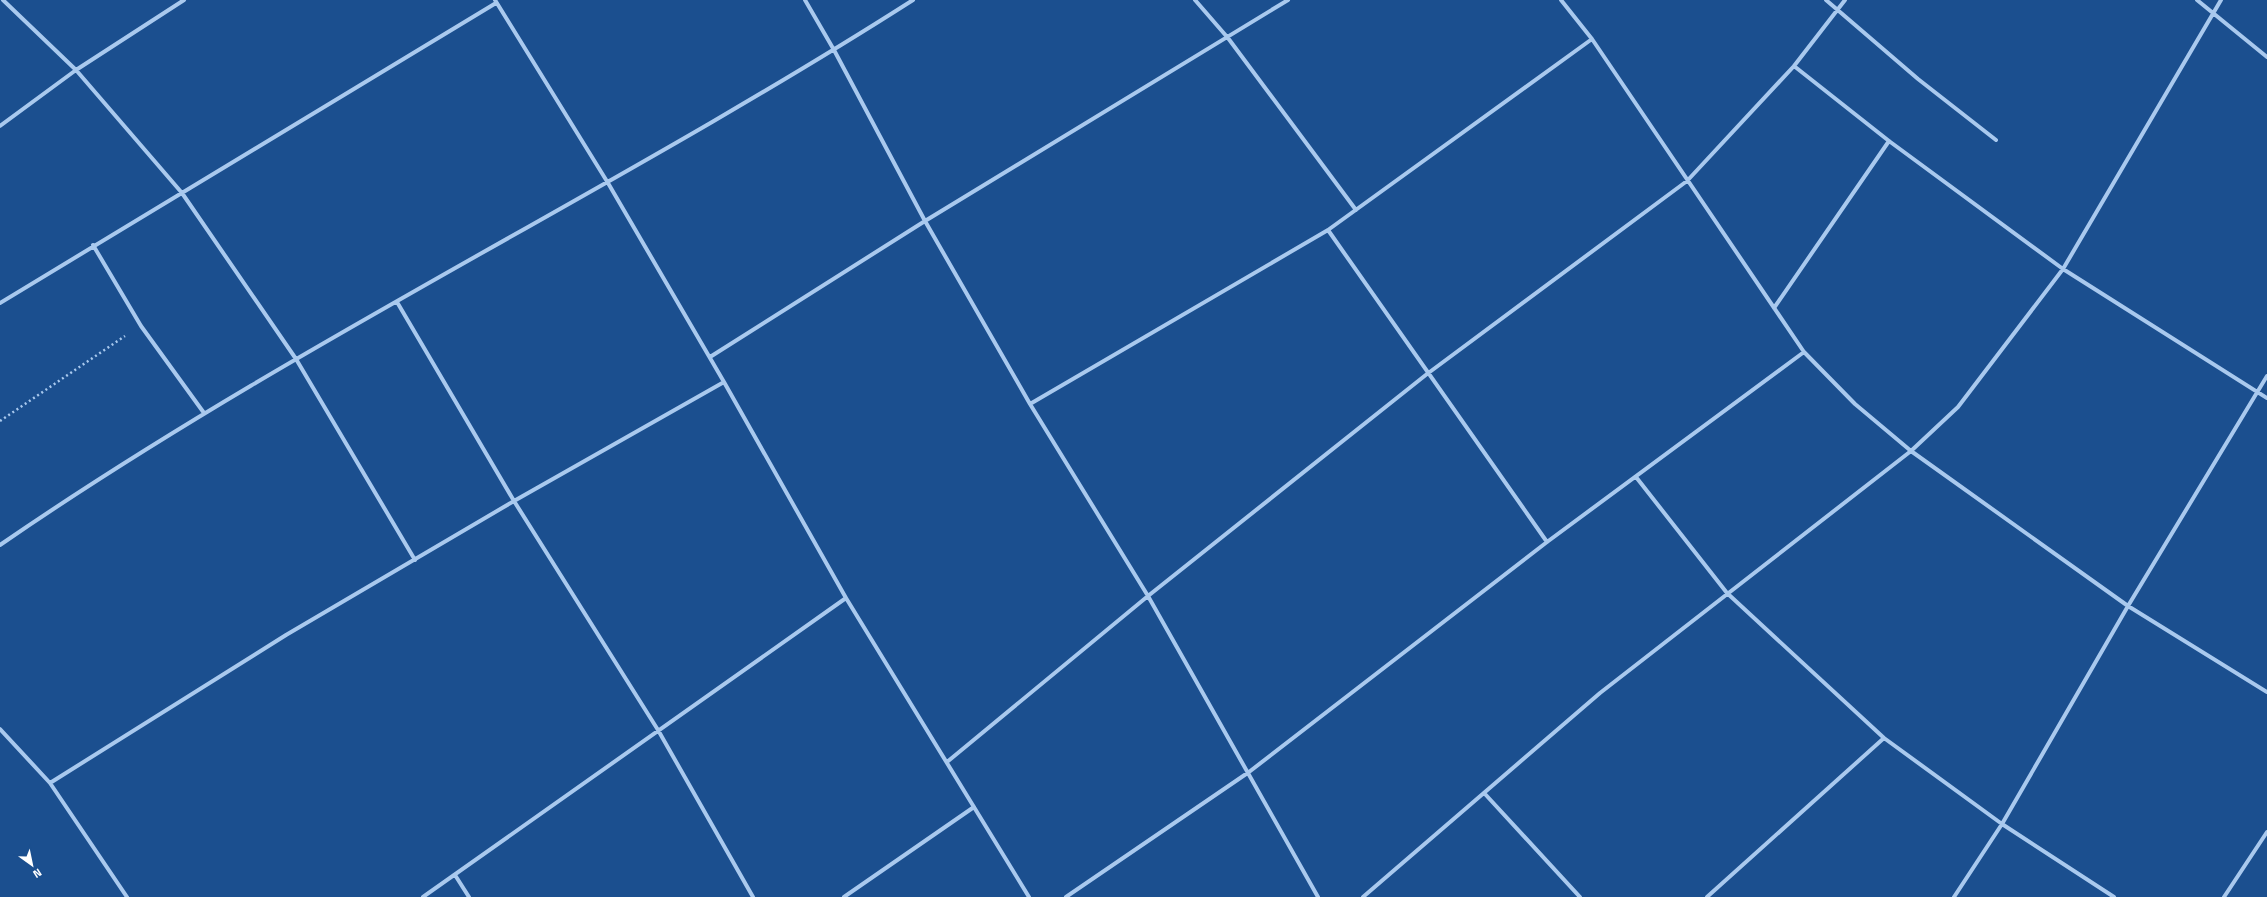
<svg xmlns="http://www.w3.org/2000/svg" width="2267" height="897" viewBox="0 0 2267 897" font-family="'Titillium Web',sans-serif">
<style>
.lines{fill:none;stroke-linecap:round;stroke-linejoin:round}
.path{stroke:#a9c9ee;stroke-width:2.5;stroke-dasharray:2 3;stroke-linecap:butt}
.minor{stroke:#a9c9ee;stroke-width:4}
</style>
<rect width="100%" height="100%" fill="#1b4f8f"/>
<g class="lines">
<path class="path" d="M0 421 125 336"/>
<path class="minor" d="M3 0 76 70 182 193 296 359 415 560
M495 0 608 183 724 382 846 598 1029 897
M805 0 834 50 925 221 1030 404 1148 596 1318 897
M1195 0 1228 38 1356 210
M1561 0 1592 39 1804 352 1855 404 1911 451 2128 606 2267 692
M1826 0 1918 79 1996 140
M2197 0 2267 57
M1794 66 1845 0
M0 126 76 70 184 0
M1328 230 1547 542
M93 245 141 326 204 413
M397 302 514 501 658 730 753 897
M0 303 496 3
M1774 308 1889 141
M710 357 925 221 1288 0
M1030 404 1328 230 1592 39
M1636 477 1727 593 1884 738 2002 824 2114 897
M0 545C292 344 614 191 913 0
M0 729 50 783 127 897
M947 762 1148 596 1427 374 1687 181 1794 66 1889 141 2063 269 2267 398
M50 783 286 635 514 501 724 382
M1485 794 1580 897
M455 875 469 897
M423 897 846 598
M844 897 974 807
M1066 897 1249 772 1547 542 1804 352
M1363 897 1600 693 1911 451 1958 407 2063 269 2221 0
M1707 897 1884 738
M1954 897 2002 824 2128 606 2267 376
M2224 897 2267 832"/>
</g>
<g transform="translate(32 865) rotate(147)" stroke="#1b4f8f" stroke-width="3" paint-order="stroke">
<path d="M0-3L7 15L0 10L-7 15Z" fill="#ffffff"/>
<text y="-6" font-size="11" font-weight="bold" text-anchor="middle" fill="#ffffff">N</text>
</g>
</svg>
